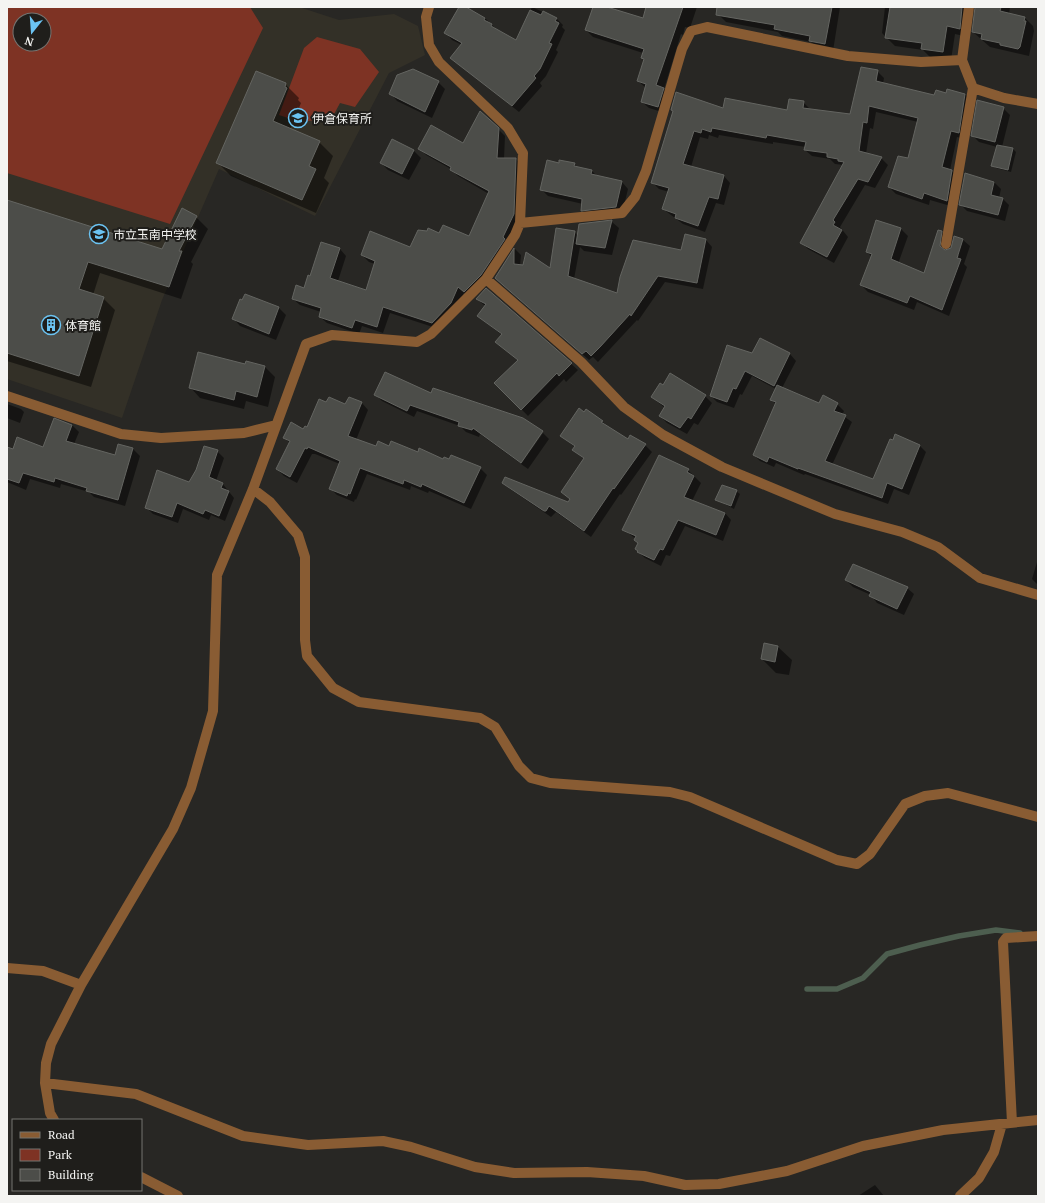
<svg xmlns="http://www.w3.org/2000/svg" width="1045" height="1203" viewBox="0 0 1045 1203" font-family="'PT Serif','Noto Sans JP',serif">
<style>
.built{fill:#333027;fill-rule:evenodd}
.green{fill:#7e3324;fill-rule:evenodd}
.shadow{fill:#0007;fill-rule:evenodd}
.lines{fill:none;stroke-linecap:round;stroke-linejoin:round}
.stream{stroke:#4d5e4f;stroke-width:5.5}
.building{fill:#4c4d49;stroke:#646561}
.minor{stroke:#895c33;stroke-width:10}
.labels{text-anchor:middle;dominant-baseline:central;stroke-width:4;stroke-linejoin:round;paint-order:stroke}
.poi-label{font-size:12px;fill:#f4f4f2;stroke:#1f1e1b;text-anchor:start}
</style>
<rect width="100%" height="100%" fill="#282724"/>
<path class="built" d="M7 7H299L339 20 394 14 418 26 425 55 389 73 315 216 219 169 162 300 122 418 7 379ZM20 20H44V44H20Z"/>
<path class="green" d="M7 7H250L263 28 170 224 7 173ZM20 20H44V44H20Z
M317 37 360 49 379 72 355 107 340 103 332 118 300 122 279 115 304 48Z"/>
<path class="shadow" d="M460 7H464L485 18 497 30 516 41 532 7 556 18 563 25 562 27 565 30 556 50 558 52 546 76 540 83 542 86 519 112 452 58 462 45 452 40 446 33Z
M594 7H604L644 20 648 7H697L690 28 685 27 683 35 681 34 664 89 670 96 665 113 649 108 642 102 646 88 638 81 644 61 642 58 643 53 593 37 586 30Z
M711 7H840L833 51 818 48 811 42 782 36 778 32 726 22 718 14 720 8Z
M885 7H1010L1009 14 1025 18 1033 26 1034 31 1029 56 990 47 982 40 973 32 976 9 972 11 968 37 955 34 951 60 930 57 923 50 895 46 882 33Z
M877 71 884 78 883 84 935 97 947 94H965L972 101 965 139 957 137 950 170 959 178 954 207 930 200 929 205 896 194 889 187 909 159 918 122 876 112 873 129 870 128 866 154 881 158 888 165 875 188 865 185 840 227 848 237 834 263 808 249 801 242 844 165 835 164 830 159 812 156 805 150 806 147 773 142V144L719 135 718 138 709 135 708 139 700 137 691 167 724 176 730 183 724 205 716 203 705 232 683 224 663 209 669 192 659 189 652 182 674 112 672 110 788 111 803 102 810 109 850 115Z
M438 82 445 89 432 118 397 101 391 94Z
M285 84 299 98 298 100 301 103 290 129 319 142 333 156 324 178 329 183 316 213 231 176 217 162Z
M1003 108 1010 115 1002 147 1012 148 1016 152 1011 172 996 168 993 165 997 147 979 142 972 135Z
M481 112 505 136 504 159H516L523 166 520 221 471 298 464 293 457 310 439 329 390 313 383 333 362 326 359 334 327 323 320 317 321 312 300 305 293 299 305 289 311 277 340 249 346 256 338 281 367 291 375 264 369 262 362 255 411 248 440 234 469 238 489 194 458 176 451 169 426 155 420 148 463 145Z
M393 140 414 151 421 158 409 180 388 170 381 163Z
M559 164H574L578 168 592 171 597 176 622 182 628 189 622 214 588 217 582 210 583 204 548 196 541 189Z
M966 175 994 182 1001 189 999 198H1002L1009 205 1005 221 967 211 960 204Z
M7 201 162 250 196 217 208 229 191 262 193 264 181 299 100 273 93 295 103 298 115 310 91 387 7 361Z
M877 221 901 229 908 236 898 264 925 274 941 232 948 239 947 251 952 249 955 237 963 240 970 246 964 264 967 267 949 316 917 302 914 310 868 292 861 285 872 257 867 252ZM957 255H959L956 263Z
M612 222 619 228 612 255 584 251 580 247 574 279 618 294 682 251 706 240 712 247 703 289 665 282 638 321 637 320 598 362 593 357 589 360 496 278 515 249 521 255 520 266 551 270 574 232 578 236 580 225Z
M486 289 578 370 566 382 564 379 528 416 496 383 518 360 503 348 502 335 478 316 485 306 477 299Z
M245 295 279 308 286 315 276 340 240 326 234 319Z
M760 339 790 354 796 361 782 388 819 404H837L844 411 842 415 852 422 832 465 874 480 920 446 926 452 909 495 894 489 888 504 805 474 804 475 776 463 774 467 760 461 754 455 776 404 771 400 776 389 752 376 742 395 740 394 734 408 717 402 711 396 753 354Z
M247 362 265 367 275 377 268 407 246 401 244 409 200 398 190 387 246 366Z
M663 386 705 396 712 403 698 425 694 423 687 434 667 423 660 416 665 408 652 397Z
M375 394 432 395 541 432 520 463 480 434 479 437 466 432 460 426 417 411 414 417 382 401Z
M349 398 362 403 368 410 356 440 376 448 390 447 480 468 487 475 471 509 429 491 428 493 411 486 410 490 367 474 356 500 355 499 354 502 337 495 330 488 340 464 315 454H312L297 483 284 476 277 469 290 443 284 437 308 429 327 404 346 405Z
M7 404 21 409 24 412 20 423 7 418Z
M584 413 602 421 609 429 628 440 645 445 652 452 621 495 620 494 591 537 556 512 551 517 510 489 503 483 569 503 571 500 562 492 585 459 573 450 575 447 561 436Z
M72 425 79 432 74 444 116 456 133 449 140 456 125 506 94 497 89 492 61 484 60 488 30 479 26 490 7 482V448L13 450 43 448Z
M543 433 549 439 528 469 521 464Z
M217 451 224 458 216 481 222 483 234 498 225 521 211 515 209 520 183 509 178 523 153 514 146 507 190 483Z
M688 470 701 483 692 501 725 513 731 520 723 541 685 526 670 556 666 555 661 566 645 558 638 552 639 544 636 539 623 529Z
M736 491 740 494 734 509 717 500Z
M1037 562 1038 563V585L1032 579Z
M846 580 907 588 914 594 904 615 877 603 871 595 853 587Z
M778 647 792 660 789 675 776 673 762 659Z
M875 1185 884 1196H858Z"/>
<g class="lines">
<path class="stream" d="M807 989H837L863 978 887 954 920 945 959 936 996 930 1020 933"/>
</g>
<path class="building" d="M459 7H466L485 18 484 20 492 24 491 26 516 40 530 10 541 15 543 11 557 18 555 21 559 23 549 43 552 44 540 69 534 76 536 78 512 106 450 58 462 43 444 33Z
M593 7H607L643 18 646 7H683L656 85 664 88 658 107 641 102 646 84 637 81 644 59 641 58 644 49 585 30Z
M717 7H832L825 44 809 41 810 36 774 29 775 25 716 15Z
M890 7H962L960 29 947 26 943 52 921 49 922 43 885 38Z
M975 7H1001L1000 11 1025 17 1024 21H1026L1020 47 1018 49 1000 45V43L981 39 982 34 972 32Z
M861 67 878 70 876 81 934 95 936 90 946 93 947 89 965 94 959 133 951 131 942 167 952 170 947 201 924 193 922 199 888 187 898 156 908 158 918 118 869 106 867 123 863 122 859 151 882 157 868 182 858 179 833 220 835 222 833 225 842 230 827 257 800 243 844 162 838 161V159L827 157V153L804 150 806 142 767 135 766 138 712 128 711 132 702 129 701 133 694 131 683 164 724 175 718 199 709 197 698 226 675 218 676 214 662 209 669 188 651 183 673 111 671 110 676 92 723 108 725 98 787 110 789 99 804 101 803 108 850 114Z
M413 69 439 81 425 112 389 94 397 75Z
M256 71 286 83 285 87 287 88 273 121 320 141 309 166 316 169 302 200 216 163Z
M977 100 1004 107 995 142 971 136Z
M480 111 499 128 497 158H516L514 214 503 237 505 239 481 275 464 292 458 287 451 303 432 323 383 307 377 327 355 320 352 328 319 317 321 308 292 299 296 285 304 288 308 275 310 276 321 242 340 248 330 278 366 290 375 261 361 255 370 231 410 247 418 230 427 231 428 228 439 233 443 225 469 236 489 191 450 170 451 167 418 149 431 125 463 143Z
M392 139 414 150 402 174 380 163Z
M997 145 1013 148 1008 170 991 166Z
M547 160 559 163V160L575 163 574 166 592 170 591 174 622 181 616 207 581 211 582 199 540 190Z
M965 173 994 182 991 195 1003 198 998 215 959 205Z
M7 200 162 249 182 208 197 216 179 251H182L169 287 88 262 79 289 104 297 79 376 7 353Z
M612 220 605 248 576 244 579 224Z
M876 220 901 228 891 259 924 273 938 230 942 231 940 246 945 250 951 248 954 236 963 239 957 258 961 259 942 310 910 296 907 303 860 285 872 254 866 252Z
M556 228 575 231 568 276 617 293 620 277 633 240 681 250 685 234 706 239 697 283 658 276 631 316 630 314 600 347 591 356 586 351 582 354 495 278 514 248V264L523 265 526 252 550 268Z
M486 288 572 363 559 376 557 373 521 410 494 383 518 360 495 342 502 334 477 316 486 304 476 299Z
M245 294 279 307 269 334 232 319 240 299 242 300Z
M760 338 790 353 774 386 745 371 736 389 733 388 727 402 710 396 727 345 752 353Z
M198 352 245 364 246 361 265 366 257 397 236 391 234 400 189 388Z
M385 372 431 393 433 388 523 418 543 431 521 463 473 428 472 430 458 426 459 422 410 405 407 411 374 395Z
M670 373 706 395 691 419 688 417 680 428 659 416 665 406 651 397 660 383 663 385Z
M777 385 819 403 823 395 838 403 834 411 846 415 825 461 873 479 890 439 893 440 895 434 920 445 902 489 887 483 882 498 798 468V469L769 457 767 462 753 455 776 402 770 400Z
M329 397 345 404 349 397 362 402 348 436 376 446 378 441 389 446 391 441 418 452 419 448 443 459 444 457 449 459 451 455 481 467 464 503 422 484 421 487 404 480 403 484 360 468 350 494 348 493 347 496 329 489 340 461 308 447 307 449 305 448 290 477 276 469 290 441 283 438 291 422 303 429 305 426 307 427 319 399 326 402Z
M579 408 584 412 586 409 603 421 601 422 628 439 630 435 646 444 614 489 613 488 584 531 549 506 546 511H544L502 483 505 477 568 502 570 499 561 492 584 458 572 450 575 446 560 436Z
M54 418 72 425 66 441 115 455 118 444 133 448 118 500 86 491 87 488 55 478 54 482 23 473 19 483 7 479V447L13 449 17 437 43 447Z
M204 446 218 450 209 477 223 483 221 488 229 491 219 516 205 510 203 514 177 503 172 517 145 508 157 470 189 482 196 470Z
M659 455 689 469 687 472 694 476 684 497 725 513 716 535 678 520 663 550 660 549 654 560 637 552 638 551 635 549 638 543 634 540 636 536 622 530Z
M722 485 737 490 731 506 715 500Z
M853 564 908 587 897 609 869 596 871 592 845 580Z
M764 643 778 646 775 662 761 659Z"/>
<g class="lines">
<path class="minor" d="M429 7 426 17 429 45 439 62 508 128 523 153 520 223 515 235 486 279
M962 60 973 88 1004 98 1038 104
M520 223 622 213 635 197 646 171 682 49 691 31 707 27 848 56 921 62 962 60 969 7
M946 244 973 88
M7 396 121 434 161 438 244 433 276 425
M253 489 270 502 298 535 305 557V640L307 656 333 688 359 702 480 718 495 727 519 766 531 778 550 783 670 792 690 797 837 860 857 864 870 854 905 804 925 796 948 793 1038 817
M7 968 43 971 81 985
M45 1083 136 1094 243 1136 308 1145 383 1141 411 1147 475 1167 514 1173 587 1172 644 1176 685 1185 719 1184 787 1171 863 1146 943 1130 1038 1120
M54 1120 50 1113 45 1083 46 1063 51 1044 81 985 173 829 191 788 213 711 217 575 253 489 306 344 332 335 417 342 431 334 486 279 581 362 624 407 663 435 722 467 835 514 902 532 938 547 980 578 1038 595
M1012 1123 1003 942 1006 938 1038 936
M141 1177 178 1196
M960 1196 979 1178 994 1152 1002 1124"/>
</g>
<defs>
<symbol id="school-ring" viewBox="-11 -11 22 22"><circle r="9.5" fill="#1f1e1b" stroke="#6bc3f2" stroke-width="1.5"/><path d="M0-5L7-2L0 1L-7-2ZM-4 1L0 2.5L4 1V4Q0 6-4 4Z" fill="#6bc3f2"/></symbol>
<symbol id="building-ring" viewBox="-11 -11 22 22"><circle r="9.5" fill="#1f1e1b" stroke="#6bc3f2" stroke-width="1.5"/><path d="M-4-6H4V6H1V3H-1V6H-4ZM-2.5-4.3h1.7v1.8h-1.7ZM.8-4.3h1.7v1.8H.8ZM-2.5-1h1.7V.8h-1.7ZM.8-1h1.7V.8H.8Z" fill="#6bc3f2"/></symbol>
</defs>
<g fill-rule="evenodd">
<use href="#school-ring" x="287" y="107" width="22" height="22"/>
<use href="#school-ring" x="88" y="223" width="22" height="22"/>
<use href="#building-ring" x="40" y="314" width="22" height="22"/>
</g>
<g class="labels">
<g class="poi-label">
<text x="312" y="118">伊倉保育所</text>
<text x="113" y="234">市立玉南中学校</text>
<text x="65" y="325">体育館</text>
</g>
</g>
<rect width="1045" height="1203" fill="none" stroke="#f4f4f2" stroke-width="16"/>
<rect x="12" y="1119" width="130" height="72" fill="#1f1e1b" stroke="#747471"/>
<rect x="20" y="1132" width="20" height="6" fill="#895c33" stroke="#747471"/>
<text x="48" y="1139" font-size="12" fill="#f4f4f2">Road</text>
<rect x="20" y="1149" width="20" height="12" fill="#7e3324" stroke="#747471"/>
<text x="48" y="1159" font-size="12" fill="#f4f4f2">Park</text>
<rect x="20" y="1169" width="20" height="12" fill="#4c4d49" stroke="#747471"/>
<text x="48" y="1179" font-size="12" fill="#f4f4f2">Building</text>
<g transform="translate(32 32) rotate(197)"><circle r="19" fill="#1f1e1b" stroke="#747471"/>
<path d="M0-3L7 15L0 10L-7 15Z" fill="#6bc3f2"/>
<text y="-6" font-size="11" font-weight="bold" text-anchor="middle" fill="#f4f4f2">N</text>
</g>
</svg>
